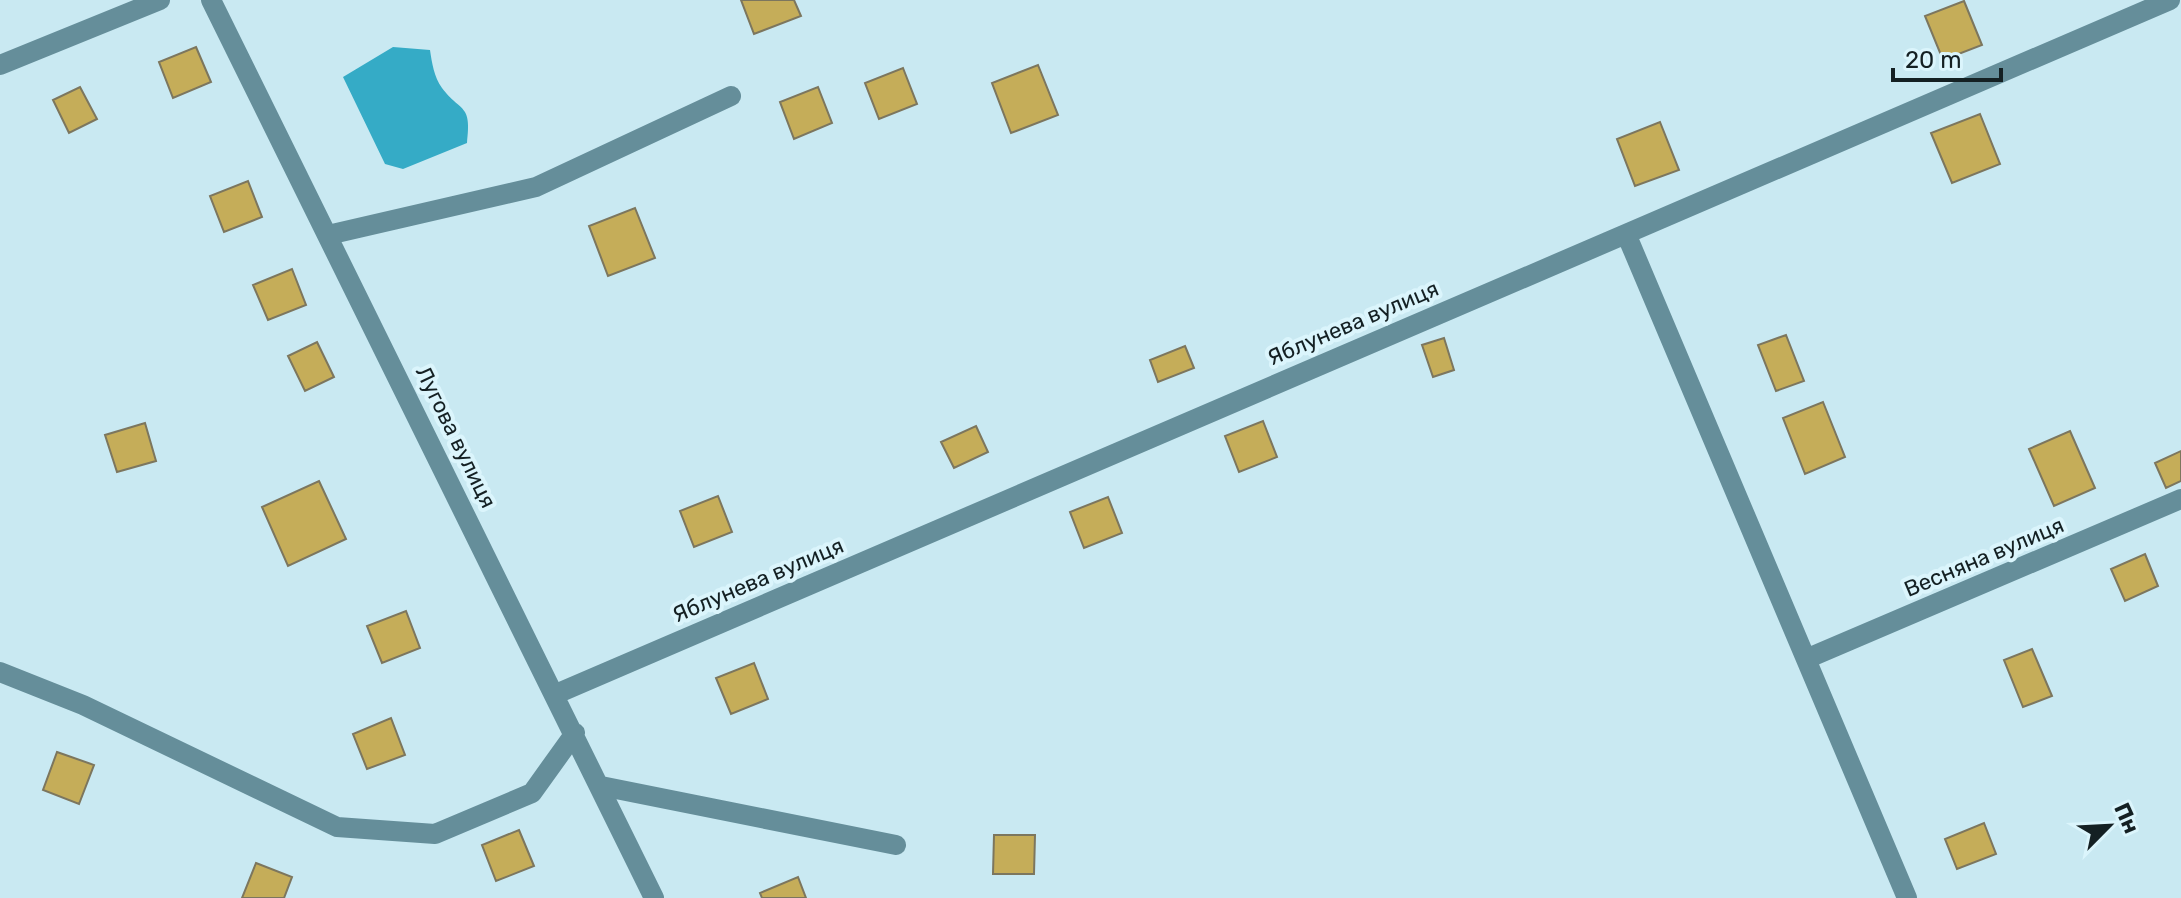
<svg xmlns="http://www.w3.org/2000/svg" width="2181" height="898" viewBox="0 0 2181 898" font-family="Rubik,sans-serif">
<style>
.water{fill:#35abc6}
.building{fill:#c5ad59;stroke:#7c765e;stroke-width:2}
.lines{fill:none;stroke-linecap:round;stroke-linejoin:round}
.minor{stroke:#658e9a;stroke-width:20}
.labels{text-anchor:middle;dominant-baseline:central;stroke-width:8;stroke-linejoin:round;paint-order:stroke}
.street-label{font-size:22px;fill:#142023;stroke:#dbf5fc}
</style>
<rect width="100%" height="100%" fill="#c9e9f2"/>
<path class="water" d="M393 47 430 50C432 63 434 77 442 88 461 113 472 103 467 143L403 169 385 164 343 77Z"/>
<path class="building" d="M741 0H794L801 16 754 34Z
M1964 1 1982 45 1943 60 1925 16Z
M196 47 211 82 173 98 159 62Z
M1038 65 1058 115 1011 133 992 83Z
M903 68 917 104 879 119 865 83Z
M80 87 97 119 69 133 53 100Z
M818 87 832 123 794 139 780 102Z
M1980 114 2000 164 1952 183 1931 133Z
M1660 122 1679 170 1635 186 1617 139Z
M248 181 262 217 224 232 210 196Z
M635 208 655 258 608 276 589 226Z
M292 269 306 305 268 320 253 285Z
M1786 335 1804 381 1776 391 1758 345Z
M1444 338 1454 370 1433 377 1422 345Z
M317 342 334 377 305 391 288 356Z
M1185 346 1194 368 1158 382 1150 360Z
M1823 402 1845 457 1805 474 1783 418Z
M1263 421 1277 457 1239 472 1225 436Z
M145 423 156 461 117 472 105 435Z
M976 426 988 452 954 468 941 442Z
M2070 431 2095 488 2054 506 2029 449Z
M2181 451V481L2166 488 2155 463Z
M319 481 346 539 288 566 262 507Z
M718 496 732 532 694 547 680 511Z
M1108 497 1122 533 1084 548 1070 512Z
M2145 554 2158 586 2125 601 2111 569Z
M406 611 420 648 382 663 367 626Z
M2032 649 2052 696 2023 707 2004 660Z
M754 663 768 699 731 714 716 678Z
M391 718 405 755 367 769 353 734Z
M57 752 94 765 79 804 43 790Z
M1984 823 1996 854 1957 869 1945 839Z
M519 830 534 866 496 881 482 845Z
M994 835H1035L1034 874H993Z
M256 863 292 877 284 898H242Z
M798 877 806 898H762L760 893Z"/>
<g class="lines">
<path class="minor" d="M211 0 654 898
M0 65 160 0
M328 235 536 187 731 96
M1627 236 1907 898
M1806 659 2181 499
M0 672 83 705 337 827 435 834 532 793 575 733
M556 694 2170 0
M601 786 896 845"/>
</g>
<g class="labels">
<g class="street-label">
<text transform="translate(1353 323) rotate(-23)">Яблунева вулиця</text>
<text transform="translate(456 437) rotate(64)">Лугова вулиця</text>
<text transform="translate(1984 557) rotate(-23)">Весняна вулиця</text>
<text transform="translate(758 580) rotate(-23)">Яблунева вулиця</text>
</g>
</g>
<g transform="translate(2109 826) rotate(66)" stroke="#dbf5fc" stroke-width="6" paint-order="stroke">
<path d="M0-6L14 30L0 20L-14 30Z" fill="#142023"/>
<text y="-12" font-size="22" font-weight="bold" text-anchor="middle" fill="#142023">Пн</text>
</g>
<path d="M1893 68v12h108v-12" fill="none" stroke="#142023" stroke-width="4"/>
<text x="1905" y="68" font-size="24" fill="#142023" stroke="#dbf5fc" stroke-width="6" paint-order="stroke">20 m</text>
</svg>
